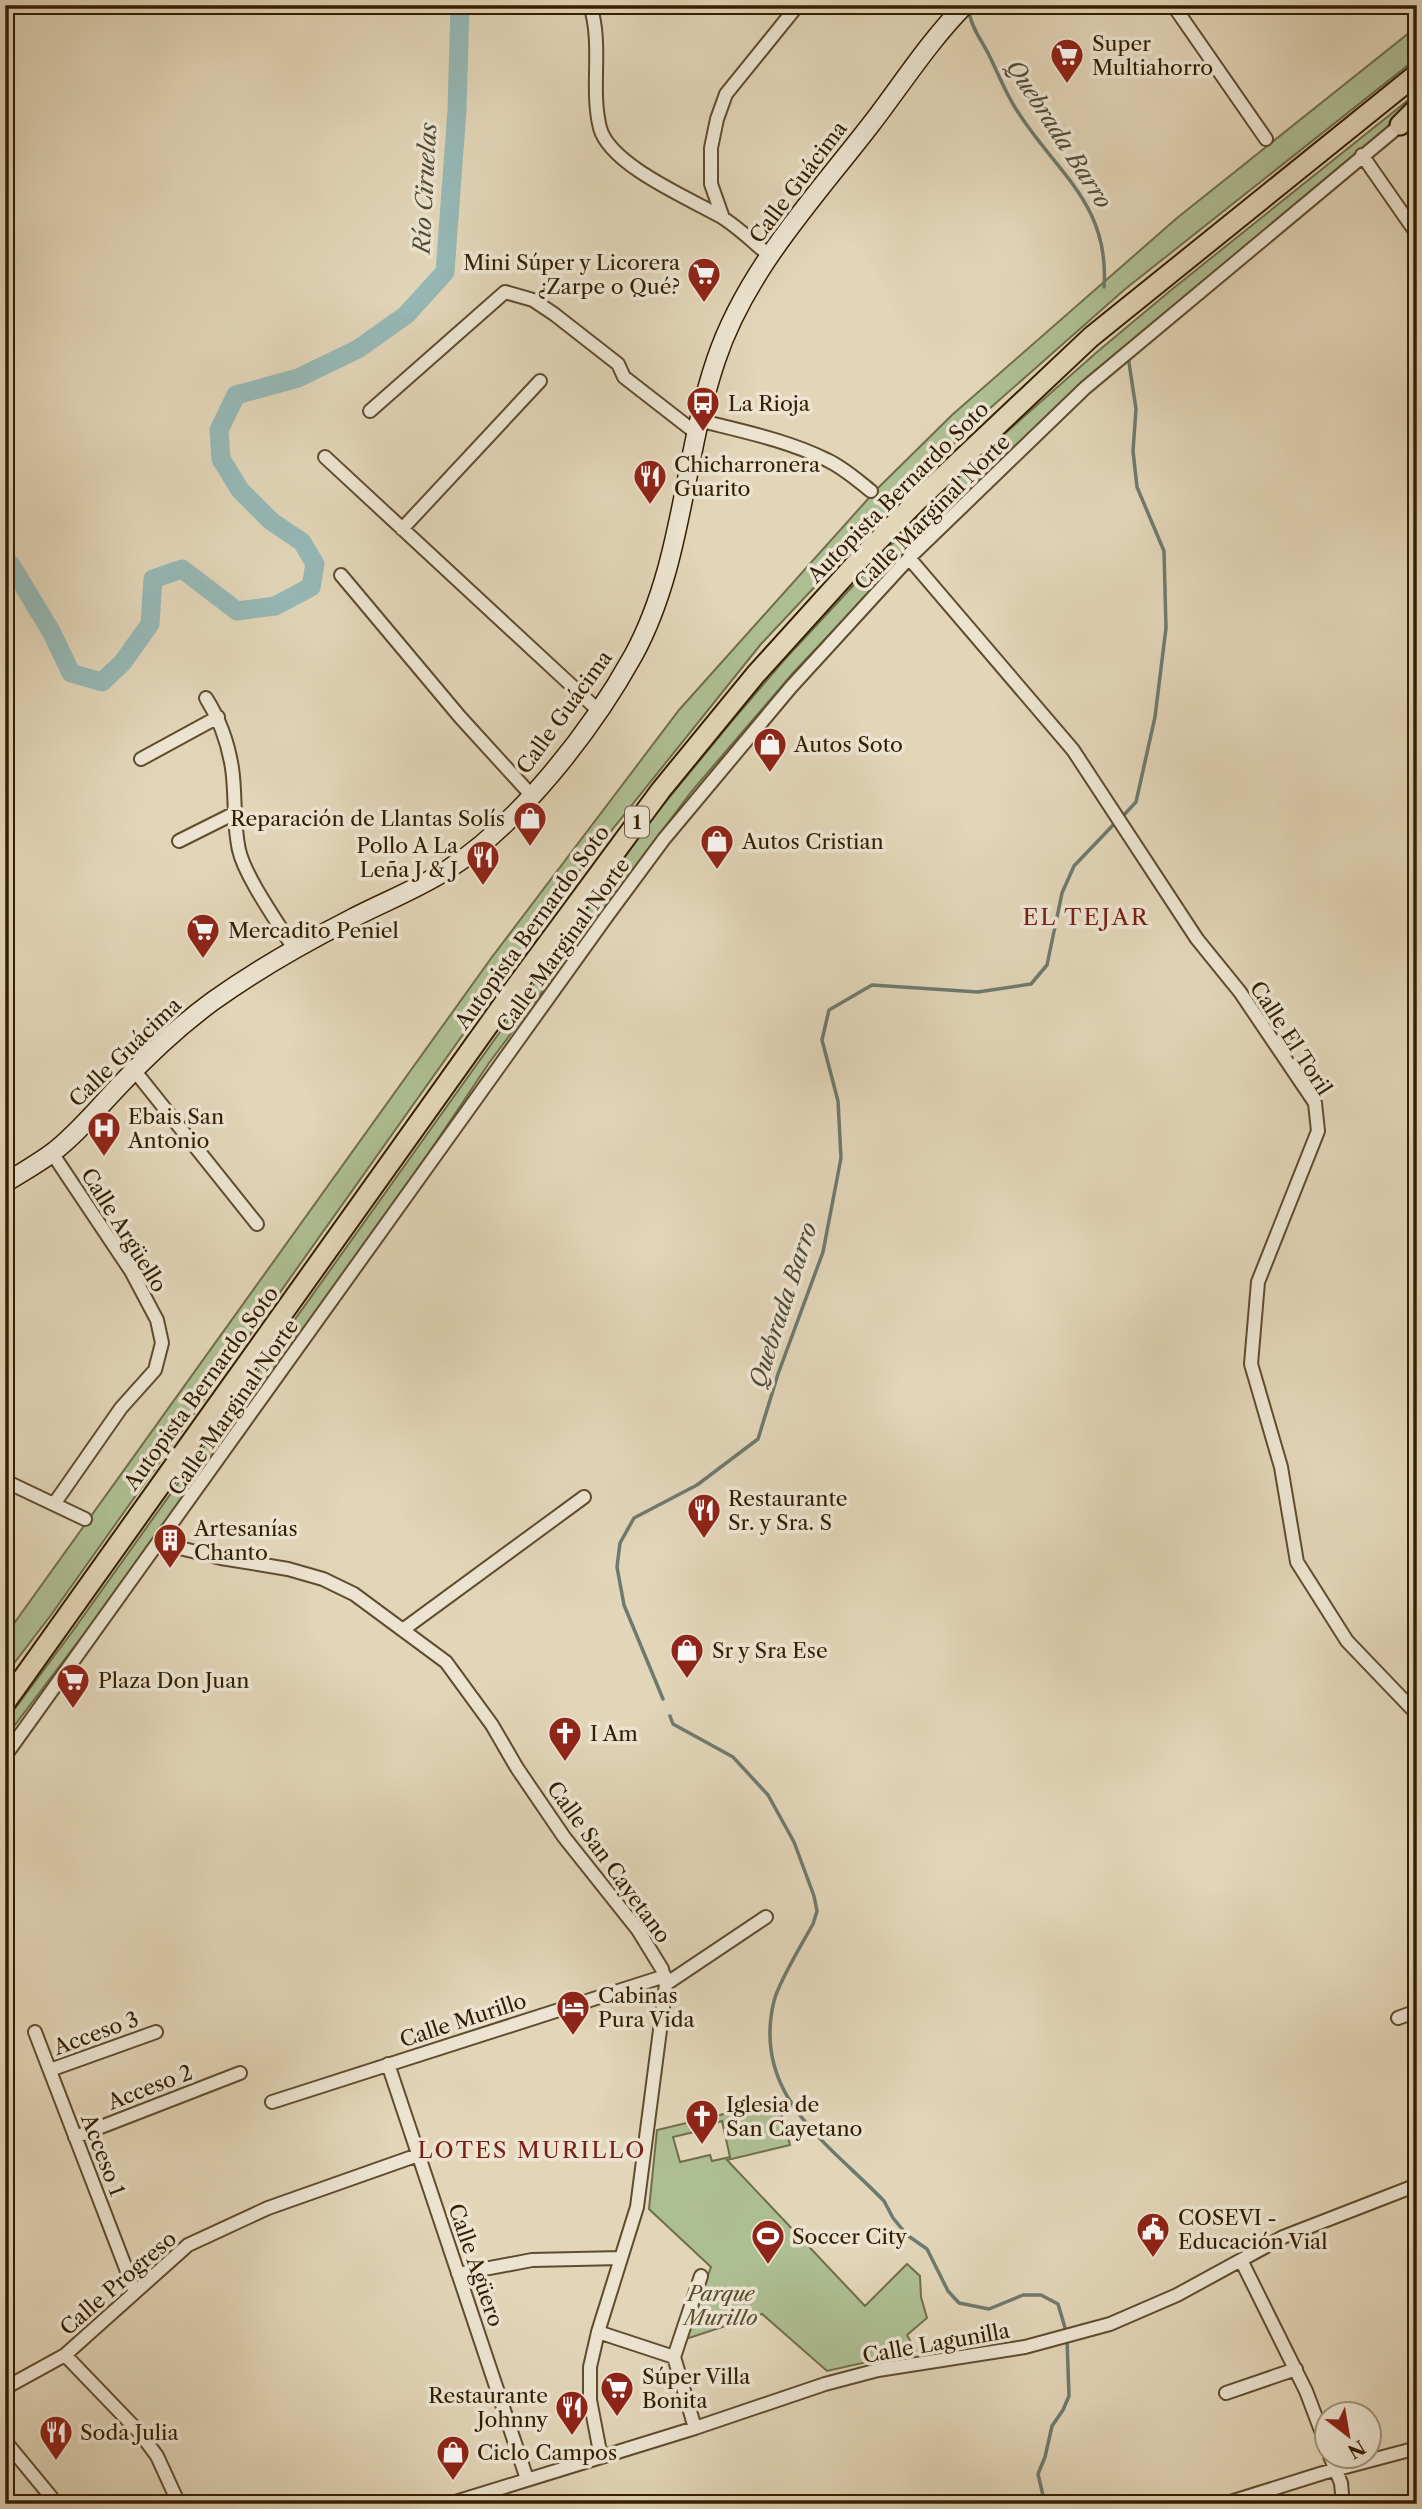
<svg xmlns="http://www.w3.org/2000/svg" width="1422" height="2509" viewBox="0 0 1422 2509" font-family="'Libre Caslon Text',serif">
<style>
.green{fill:#aebe93;stroke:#706e4a;stroke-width:2;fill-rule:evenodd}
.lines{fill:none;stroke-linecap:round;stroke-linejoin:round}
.stream{stroke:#6e7a6d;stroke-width:3.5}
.river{stroke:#96b8b5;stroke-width:19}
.minor-casing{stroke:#5f4c2e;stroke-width:16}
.secondary-casing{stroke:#331e00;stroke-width:21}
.trunk-casing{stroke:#331e00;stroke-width:23}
.minor{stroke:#ece4d1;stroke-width:12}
.secondary{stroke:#ece4d1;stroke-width:18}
.trunk{stroke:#e2d5b8;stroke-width:19}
.labels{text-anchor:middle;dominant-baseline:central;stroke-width:7;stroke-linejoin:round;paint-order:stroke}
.shield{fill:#ece4d1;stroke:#6a593f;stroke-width:2}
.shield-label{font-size:19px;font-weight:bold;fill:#331e00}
.poi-label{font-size:21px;fill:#331e00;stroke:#ece4d1;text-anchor:start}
.street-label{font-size:21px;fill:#331e00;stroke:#ece4d1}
.park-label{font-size:21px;font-style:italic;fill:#584e2c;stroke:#ece4d1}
.water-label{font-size:23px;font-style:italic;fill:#514c36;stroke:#ece4d1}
.neighbourhood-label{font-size:23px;letter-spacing:2px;fill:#7a1f14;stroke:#ece4d1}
</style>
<rect width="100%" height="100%" fill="#e2d5b8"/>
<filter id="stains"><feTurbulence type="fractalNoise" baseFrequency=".00286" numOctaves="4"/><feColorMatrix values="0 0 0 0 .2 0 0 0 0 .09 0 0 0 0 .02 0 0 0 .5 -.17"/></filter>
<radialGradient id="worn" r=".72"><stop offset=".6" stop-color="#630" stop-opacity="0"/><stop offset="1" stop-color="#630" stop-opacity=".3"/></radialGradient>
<path class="green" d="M1414 29 1417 33V58L1124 290 988 410 882 515 761 644 579 871 51 1615 5 1675V1636L492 957 679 710 876 490 952 415 1177 218Z
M1417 93V102L1086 382 904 556 793 673 691 792 489 1063 396 1202 124 1581 5 1738V1722L72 1632 654 816 732 721 786 658 903 532 992 445 1097 352 1170 291Z
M778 2101 790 2145 727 2160 865 2306 907 2264 920 2276 921 2297 927 2318 907 2335 916 2351 827 2371 762 2314 689 2338 685 2336 711 2267 649 2209 657 2130ZM722 2121 730 2157 712 2161 710 2155 680 2162 673 2137 707 2129V2125Z"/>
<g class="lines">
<path class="stream" d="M969 12C972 29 982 41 989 55 998 73 1005 92 1016 109 1055 172 1110 203 1104 287
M1122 817 1136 802 1155 717 1166 628 1164 551 1137 487 1133 451 1136 409 1128 356
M663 1699 624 1605 617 1567 620 1543 634 1518 697 1485 758 1439 778 1374 823 1252 841 1158 838 1101 822 1040 829 1010 872 985 978 992 1031 984 1047 965 1062 893 1074 866 1116 822
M670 1716 673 1724 733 1757 768 1795 794 1842 814 1896 817 1911 813 1924C802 1944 779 1981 774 2001 751 2095 828 2143 884 2201L893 2218 907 2235 927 2249 948 2291 959 2303 989 2309 1023 2295H1041L1058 2304 1066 2331
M1045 2504 1038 2474 1045 2457 1052 2426 1063 2410 1069 2396 1067 2339"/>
<path class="river" d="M5 562 11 565 52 633 71 673 102 682 123 662 150 624 153 579 182 569 237 611 275 606 311 587 315 564 302 542 271 521 240 490 221 459 219 430 236 395 298 378 358 349 406 315 445 272 457 110 460 5"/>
<defs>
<path id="minor" d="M590 5C603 45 590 88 600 128 610 165 688 198 720 216 738 227 754 243 770 256
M1173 5 1266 139
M1362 155 1417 234
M723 218 711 184V148L717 119 726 94 798 5
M370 411 505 292 533 300 554 314 618 364 624 377 696 433
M698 420C741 431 787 440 827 460 844 468 857 480 871 491
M325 457 599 711
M402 529 540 381
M909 558 1073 750 1197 939 1240 992 1315 1103 1318 1131 1258 1282 1251 1364 1281 1467 1297 1562 1347 1641 1417 1714
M341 575 460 717 532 796
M206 698C220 720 228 742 232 768 236 795 233 823 239 850 245 877 279 924 294 949
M141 759 218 717
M179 841 235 813
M134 1070 257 1224
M52 1153 131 1271 157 1320 162 1343 155 1370 121 1408 54 1504
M5 1481 85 1519
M159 1543 221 1558 288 1569 323 1579 354 1594 446 1662 492 1725 517 1768 564 1837 638 1930 662 1969 666 1984 637 2207 598 2332 590 2367V2400L601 2457
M404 1629 584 1497
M5 1756 607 916 664 839 791 687 909 558 1085 388 1404 122
M666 1984 766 1917
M1398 2018 1417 2011
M35 2032 135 2292
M388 2064 527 2479
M50 2070 156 2032
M272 2102 665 1976
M75 2137 240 2073
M1241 2260 1306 2391 1328 2449
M458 2274 532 2260 621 2258
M598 2332 674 2357
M65 2355 140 2433 157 2456 179 2504
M5 2388 65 2355 188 2245 268 2208 418 2155
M1226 2393 1296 2369
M695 2428 674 2357 701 2276
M5 2441 57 2504
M1330 2456 1341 2483 1343 2504
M449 2504 695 2428 825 2384 878 2370 1025 2347 1110 2324 1177 2295 1283 2237 1417 2185
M1224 2504 1323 2473 1417 2448"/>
<path id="secondary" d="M5 1183C21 1173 37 1164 52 1153 77 1134 97 1109 119 1086 148 1055 179 1026 213 1001 255 971 302 944 349 920 381 903 416 890 447 870 519 824 592 730 633 656 683 565 683 457 716 360 746 270 815 197 872 123 902 84 930 40 965 5"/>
<path id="trunk" d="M1400 125 1417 108
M5 1703 517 985 661 790 756 674 861 558 915 503 1091 337 1417 74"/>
</defs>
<use href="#minor" class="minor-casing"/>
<use href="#secondary" class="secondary-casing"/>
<use href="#trunk" class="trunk-casing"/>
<use href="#minor" class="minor"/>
<use href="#secondary" class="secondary"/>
<use href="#trunk" class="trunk"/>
</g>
<defs>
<symbol id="supermarket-pin" viewBox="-11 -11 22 30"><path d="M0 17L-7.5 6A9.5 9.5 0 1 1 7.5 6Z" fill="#8f2418" stroke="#ece4d1"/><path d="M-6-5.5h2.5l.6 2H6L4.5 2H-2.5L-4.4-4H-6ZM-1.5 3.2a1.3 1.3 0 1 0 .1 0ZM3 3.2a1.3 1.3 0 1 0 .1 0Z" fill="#fff"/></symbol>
<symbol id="bus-pin" viewBox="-11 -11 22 30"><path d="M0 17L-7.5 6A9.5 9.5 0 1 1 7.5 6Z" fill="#8f2418" stroke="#ece4d1"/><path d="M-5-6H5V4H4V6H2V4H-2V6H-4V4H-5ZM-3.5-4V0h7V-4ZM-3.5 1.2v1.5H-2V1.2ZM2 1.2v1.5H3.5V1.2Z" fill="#fff"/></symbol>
<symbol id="restaurant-pin" viewBox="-11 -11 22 30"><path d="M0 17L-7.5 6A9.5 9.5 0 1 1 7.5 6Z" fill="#8f2418" stroke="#ece4d1"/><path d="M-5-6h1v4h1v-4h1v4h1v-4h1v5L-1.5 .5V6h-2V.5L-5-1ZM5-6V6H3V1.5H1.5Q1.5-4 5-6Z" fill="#fff"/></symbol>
<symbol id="shop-pin" viewBox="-11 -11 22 30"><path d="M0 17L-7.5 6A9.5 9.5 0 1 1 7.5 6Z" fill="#8f2418" stroke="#ece4d1"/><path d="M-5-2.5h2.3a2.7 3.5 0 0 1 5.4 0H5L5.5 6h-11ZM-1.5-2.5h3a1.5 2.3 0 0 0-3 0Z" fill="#fff"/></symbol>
<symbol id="hospital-pin" viewBox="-11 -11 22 30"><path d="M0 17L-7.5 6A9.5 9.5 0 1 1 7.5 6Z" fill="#8f2418" stroke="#ece4d1"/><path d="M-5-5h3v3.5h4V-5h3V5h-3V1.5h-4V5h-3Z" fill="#fff"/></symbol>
<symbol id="building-pin" viewBox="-11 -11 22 30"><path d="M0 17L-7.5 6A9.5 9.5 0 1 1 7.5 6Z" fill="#8f2418" stroke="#ece4d1"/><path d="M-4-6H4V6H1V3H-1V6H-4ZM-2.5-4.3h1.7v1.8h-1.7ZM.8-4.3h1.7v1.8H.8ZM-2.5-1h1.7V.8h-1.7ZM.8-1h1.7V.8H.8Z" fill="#fff"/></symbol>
<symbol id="church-pin" viewBox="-11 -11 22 30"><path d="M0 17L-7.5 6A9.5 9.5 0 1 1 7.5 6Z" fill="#8f2418" stroke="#ece4d1"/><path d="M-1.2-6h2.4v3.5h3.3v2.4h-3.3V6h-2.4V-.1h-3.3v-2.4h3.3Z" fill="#fff"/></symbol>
<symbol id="hotel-pin" viewBox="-11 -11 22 30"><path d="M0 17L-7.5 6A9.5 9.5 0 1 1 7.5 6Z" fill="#8f2418" stroke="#ece4d1"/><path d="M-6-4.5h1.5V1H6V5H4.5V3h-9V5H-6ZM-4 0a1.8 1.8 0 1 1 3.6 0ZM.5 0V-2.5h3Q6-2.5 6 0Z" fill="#fff"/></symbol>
<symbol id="civic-pin" viewBox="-11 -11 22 30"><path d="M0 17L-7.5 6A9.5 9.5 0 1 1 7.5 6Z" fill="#8f2418" stroke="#ece4d1"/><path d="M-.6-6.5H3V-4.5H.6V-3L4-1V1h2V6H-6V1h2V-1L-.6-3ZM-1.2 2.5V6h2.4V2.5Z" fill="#fff"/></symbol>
<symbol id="stadium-pin" viewBox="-11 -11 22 30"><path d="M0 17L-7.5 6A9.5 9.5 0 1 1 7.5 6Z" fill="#8f2418" stroke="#ece4d1"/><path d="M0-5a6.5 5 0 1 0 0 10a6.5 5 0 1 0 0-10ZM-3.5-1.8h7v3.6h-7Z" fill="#fff"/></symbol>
</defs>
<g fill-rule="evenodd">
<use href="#supermarket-pin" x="1048" y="36" width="38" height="52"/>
<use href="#supermarket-pin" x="685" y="255" width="38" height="52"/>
<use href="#bus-pin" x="684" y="384" width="38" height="52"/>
<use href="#restaurant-pin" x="631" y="457" width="38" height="52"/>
<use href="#shop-pin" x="751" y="725" width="38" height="52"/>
<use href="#shop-pin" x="511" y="799" width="38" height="52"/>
<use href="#shop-pin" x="698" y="822" width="38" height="52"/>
<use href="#restaurant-pin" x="464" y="838" width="38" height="52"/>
<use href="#supermarket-pin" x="184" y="911" width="38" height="52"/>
<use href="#hospital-pin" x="85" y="1109" width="38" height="52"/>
<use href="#restaurant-pin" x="685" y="1491" width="38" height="52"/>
<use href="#building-pin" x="151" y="1521" width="38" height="52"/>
<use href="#shop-pin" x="668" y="1631" width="38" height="52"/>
<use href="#supermarket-pin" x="54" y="1661" width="38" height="52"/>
<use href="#church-pin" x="546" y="1714" width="38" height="52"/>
<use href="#hotel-pin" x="554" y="1988" width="38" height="52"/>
<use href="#church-pin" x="683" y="2097" width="38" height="52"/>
<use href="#civic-pin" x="1134" y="2210" width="38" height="52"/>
<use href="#stadium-pin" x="749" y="2217" width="38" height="52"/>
<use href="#supermarket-pin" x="598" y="2369" width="38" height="52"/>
<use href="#restaurant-pin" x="553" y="2388" width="38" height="52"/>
<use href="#restaurant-pin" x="37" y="2413" width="38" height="52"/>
<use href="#shop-pin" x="434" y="2433" width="38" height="52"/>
</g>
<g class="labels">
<rect class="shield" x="625" y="806.5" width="24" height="31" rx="5"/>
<g class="shield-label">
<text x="637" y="822">1</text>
</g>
<g class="poi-label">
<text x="1092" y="43">Super<tspan x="1092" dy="24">Multiahorro</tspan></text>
<text x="680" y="262" text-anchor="end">Mini Súper y Licorera<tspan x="680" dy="24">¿Zarpe o Qué?</tspan></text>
<text x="728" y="403">La Rioja</text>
<text x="674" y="464">Chicharronera<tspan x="674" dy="24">Guarito</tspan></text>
<text x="794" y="744">Autos Soto</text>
<text x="505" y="818" text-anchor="end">Reparación de Llantas Solís</text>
<text x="742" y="841">Autos Cristian</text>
<text x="458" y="845" text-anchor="end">Pollo A La<tspan x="458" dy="24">Leña J &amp; J</tspan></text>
<text x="228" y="930">Mercadito Peniel</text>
<text x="128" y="1116">Ebais San<tspan x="128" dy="24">Antonio</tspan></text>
<text x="728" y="1498">Restaurante<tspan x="728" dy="24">Sr. y Sra. S</tspan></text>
<text x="194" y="1528">Artesanías<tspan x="194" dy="24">Chanto</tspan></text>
<text x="712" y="1650">Sr y Sra Ese</text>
<text x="98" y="1680">Plaza Don Juan</text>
<text x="590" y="1733">I Am</text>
<text x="598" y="1995">Cabinas<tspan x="598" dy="24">Pura Vida</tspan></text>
<text x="726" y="2104">Iglesia de<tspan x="726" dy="24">San Cayetano</tspan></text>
<text x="1178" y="2217">COSEVI -<tspan x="1178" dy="24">Educación Vial</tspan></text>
<text x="792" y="2236">Soccer City</text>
<text x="642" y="2376">Súper Villa<tspan x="642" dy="24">Bonita</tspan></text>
<text x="548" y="2395" text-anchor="end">Restaurante<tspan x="548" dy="24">Johnny</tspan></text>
<text x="80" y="2432">Soda Julia</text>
<text x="477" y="2452">Ciclo Campos</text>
</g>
<g class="street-label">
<text transform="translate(798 182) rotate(-53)">Calle Guácima</text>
<text transform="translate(898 492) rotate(-45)">Autopista Bernardo Soto</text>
<text transform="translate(932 512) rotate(-45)">Calle Marginal Norte</text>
<text transform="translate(564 712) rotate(-54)">Calle Guácima</text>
<text transform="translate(532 927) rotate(-54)">Autopista Bernardo Soto</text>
<text transform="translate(563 945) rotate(-54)">Calle Marginal Norte</text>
<text transform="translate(1291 1038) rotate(57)">Calle El Toril</text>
<text transform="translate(125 1052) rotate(-44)">Calle Guácima</text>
<text transform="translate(124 1230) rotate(58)">Calle Argüello</text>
<text transform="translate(201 1388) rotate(-54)">Autopista Bernardo Soto</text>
<text transform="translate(233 1407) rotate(-55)">Calle Marginal Norte</text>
<text transform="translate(609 1862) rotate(54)">Calle San Cayetano</text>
<text transform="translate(463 2020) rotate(-18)">Calle Murillo</text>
<text transform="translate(96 2033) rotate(-20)">Acceso 3</text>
<text transform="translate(150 2087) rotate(-21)">Acceso 2</text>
<text transform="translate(103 2155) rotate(69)">Acceso 1</text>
<text transform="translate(476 2265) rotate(71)">Calle Agüero</text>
<text transform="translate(118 2283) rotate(-41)">Calle Progreso</text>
<text transform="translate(936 2343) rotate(-10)">Calle Lagunilla</text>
</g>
<g class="park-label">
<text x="721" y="2293">Parque<tspan x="721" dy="24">Murillo</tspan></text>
</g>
<g class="water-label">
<text transform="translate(1059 134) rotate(57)">Quebrada Barro</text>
<text transform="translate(425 188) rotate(-87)">Río Ciruelas</text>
<text transform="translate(783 1305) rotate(-72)">Quebrada Barro</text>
</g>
<g class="neighbourhood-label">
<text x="1086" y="917">EL TEJAR</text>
<text x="532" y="2150">LOTES MURILLO</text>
</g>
</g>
<rect width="1422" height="2509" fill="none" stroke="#e2d5b8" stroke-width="28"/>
<rect x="7" y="7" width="1408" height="2495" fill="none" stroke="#331e00" stroke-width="3.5"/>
<rect x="14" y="14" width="1394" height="2481" fill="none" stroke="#331e00" stroke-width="2"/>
<g transform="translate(1348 2435) rotate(149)"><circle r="33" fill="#ece4d1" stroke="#a2957d" stroke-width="2"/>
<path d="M0-5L12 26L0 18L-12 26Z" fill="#8f2418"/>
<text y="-10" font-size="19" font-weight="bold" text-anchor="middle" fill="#331e00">N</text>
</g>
<rect width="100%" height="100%" filter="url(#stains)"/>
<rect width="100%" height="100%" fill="url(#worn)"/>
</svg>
